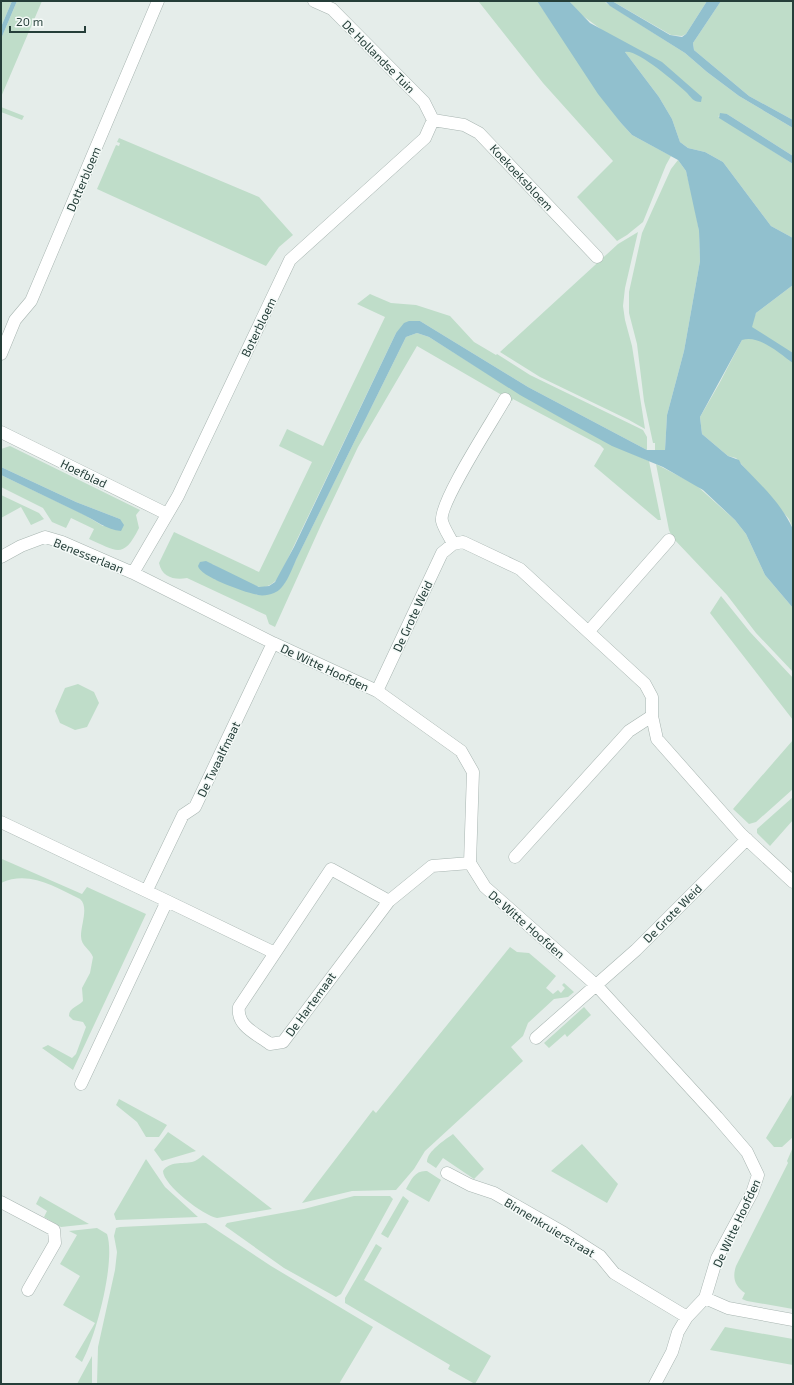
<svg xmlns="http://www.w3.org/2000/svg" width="794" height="1385" viewBox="0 0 794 1385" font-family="'Exo 2',sans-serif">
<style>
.green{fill:#bfddc9}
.water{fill:#91c0ce}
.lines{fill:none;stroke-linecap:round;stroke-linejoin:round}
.minor-casing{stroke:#a8b5b1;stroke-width:13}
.minor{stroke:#fff;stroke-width:12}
.labels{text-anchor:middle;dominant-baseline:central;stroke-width:3;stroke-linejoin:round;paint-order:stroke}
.street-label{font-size:12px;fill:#253e39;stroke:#f5faf8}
</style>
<rect width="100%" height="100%" fill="#e5edea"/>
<path class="green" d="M1 1H12L1 27Z
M17 1H42L1 97V39Z
M480 1H537L621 123 632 135 671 156 666 165 643 222 627 235 617 241 577 197 613 161 543 83 479 2Z
M569 1H605L606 3 685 53 707 72 739 96 793 128V156L727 114 718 116 793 164V238L771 226 723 162 705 152 688 148 680 142 672 119 659 97 625 52 602 30 579 13Z
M612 1H707L686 34 682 36 671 35Z
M721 1H793V120L749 96 694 50 693 43Z
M1 107 24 116 22 120 1 112Z
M119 138 259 197 293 235 279 247 266 266 97 189 116 145 119 146 120 143 117 142Z
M678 160 686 171 694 203 699 231 700 261 684 351 667 415 665 450 655 451V443H653L644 401 637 344 629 313V292L642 233 671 169Z
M638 232 625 288 623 306 625 320 632 346 645 429 629 420 540 377 500 352 618 244Z
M793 285V529L789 519 736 458 728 456 702 434 700 417 719 384 756 313Z
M370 294 391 303 416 305 450 316 474 342 496 355 497 354 530 375 643 430 647 437V450L528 387 420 321 396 333 279 577C274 583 268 588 260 587 248 585 223 570 212 564L214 579 258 595 284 584 406 337 417 333 429 337C501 382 571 428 649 461L661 520H658L594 466 604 449 600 445 513 399 512 401 417 346 358 447 321 525 275 627 269 624 266 615 187 578C175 580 162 578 159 563L174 532 259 572 312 462 279 446 287 429 323 446 385 317 357 304Z
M10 446 140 510 136 515 139 528C123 560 117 551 89 539L94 529 71 518 66 528 52 522 43 508 1 487V475L83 514 103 526 120 519 76 502 1 467V449Z
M656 464 696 485 735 520 746 534 765 575 793 608V672L756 633 727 595 672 537 669 530Z
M1 495 39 513 44 519 31 525 21 507 1 518Z
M721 596 750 632 793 678V720L710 613Z
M78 684 94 692 99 703 87 727 75 730 60 723 55 711 65 688Z
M793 740V789L756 822 749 824 733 809Z
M793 797V820L770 846 757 833V829Z
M2 859 82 894 87 887 146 914 73 1070 42 1048 48 1045 72 1058 76 1054 86 1027 83 1022 73 1020 69 1016C69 1007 78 1007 83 1001L82 988 90 973 93 957C90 949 81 946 81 936 81 924 89 907 80 899 55 887 29 870 1 883Z
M510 947 517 952 529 953 556 976 546 988 553 994 558 990 561 993 565 988 562 985 564 983 574 992 568 997 554 999 528 1023 523 1036 511 1047 523 1061 425 1151 414 1169 396 1190 352 1191 302 1203 373 1110 376 1113Z
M584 1007 591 1015 567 1037 565 1034 549 1048 544 1043Z
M793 1093V1137L782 1147H774L766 1138Z
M119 1099 167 1125 159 1137H146L137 1122 116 1105Z
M168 1132 196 1151 162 1161 154 1150Z
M453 1134 484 1169 474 1179 443 1158 436 1168 427 1162C427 1151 445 1140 453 1134Z
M582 1144 618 1184 607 1203 551 1171Z
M793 1147V1309L747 1301 742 1299 745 1293C735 1286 732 1278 736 1266L788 1163 787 1161Z
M203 1155 272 1209 217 1218C204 1216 163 1185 163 1171 169 1161 183 1164 192 1162 196 1161 200 1158 203 1155Z
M146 1159 165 1187 198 1217 116 1220 114 1214Z
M427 1171 441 1180 429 1202 406 1189C411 1180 415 1170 427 1171Z
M40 1196 89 1224 61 1227 44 1217 47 1211 36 1204Z
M354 1196H390L393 1199 341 1294 336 1297 284 1268 225 1226 227 1223 304 1209Z
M403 1196 409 1201 388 1238 381 1234Z
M206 1223 271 1266 373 1327 339 1384H97L98 1347 115 1270 117 1252 114 1236 116 1228 120 1227Z
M97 1228 107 1234C116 1261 96 1336 82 1362L75 1357 95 1323 63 1305 80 1276 60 1264 77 1235 69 1231Z
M376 1244 382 1248 364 1280 491 1356 475 1384 448 1369 450 1365 345 1303V1298Z
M725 1327 793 1339V1365L710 1350Z
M92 1356V1384H77Z"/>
<path class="water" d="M12 1H17L1 39V27Z
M537 1H569L590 23 662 62 702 97 701 102C693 102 691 97 686 92 676 83 637 49 625 52L659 97 672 119 680 142 688 148 705 152 723 162 771 226 793 238V285L756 313 752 327 793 353V363C780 354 759 334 742 340L700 417 702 434 728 456 739 460 741 464C760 484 781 503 793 529V608L765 575 746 534 735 520 703 490 663 467 612 446 570 423 520 395 429 337 417 333 406 337 296 560C291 571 285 589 274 593 269 595 263 596 258 595 247 593 200 577 198 566L200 562 206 561 259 587 269 586 275 582 294 547 396 333 404 323 409 321H420L528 387 647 450H665L667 415 684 351 700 261 699 231 686 171 678 160 632 135 621 123 598 94Z
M605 1H612L670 35 682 37 686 34 707 1H721L693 43 694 50 749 96 793 120V128L739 96 707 72 685 53 610 6Z
M720 113 727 114 793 156V164L719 118Z
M1 467 76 502 120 519 124 525 121 531C107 530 95 520 82 514 55 501 28 488 1 475Z"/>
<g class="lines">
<defs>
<path id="minor" d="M314 1 332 9 424 102 433 120
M433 120 464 125 479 133 597 257
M1 354 15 320 31 301 158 1
M1 432 167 514
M453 544C450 537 444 529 442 521 438 504 494 419 505 399
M1 557 21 546 45 537 62 542 133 573 273 643 377 691 461 751 473 772 470 863 485 887 597 986 717 1117 747 1152 758 1175 752 1193 717 1258 705 1298 687 1317 678 1332 672 1352 655 1384
M133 573 178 496 290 260 425 138 433 120
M589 631 669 540
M377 691 442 553 453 544 463 542 520 569 645 684 652 697V716L657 739 741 834 793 882
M1 822 167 901 81 1084
M515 857 629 731 652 716
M147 890 183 815 195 807 273 643
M167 901 275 953
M389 901 331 869 239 1007C236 1026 257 1034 270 1044L283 1042 389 901 432 866 470 863
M536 1038 636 950 747 839
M447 1173 470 1185 494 1193 564 1233 600 1256 614 1273 687 1317
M1 1202 54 1230 55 1243 28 1290
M705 1298 728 1308 793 1320"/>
</defs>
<use href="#minor" class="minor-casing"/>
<use href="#minor" class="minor"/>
</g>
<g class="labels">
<g class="street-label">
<text transform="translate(379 56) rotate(45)">De Hollandse Tuin</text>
<text transform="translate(522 177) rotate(47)">Koekoeksbloem</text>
<text transform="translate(83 179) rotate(-67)">Dotterbloem</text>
<text transform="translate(258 327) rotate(-64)">Boterbloem</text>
<text transform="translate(84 473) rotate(26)">Hoefblad</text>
<text transform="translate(89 555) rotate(22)">Benesserlaan</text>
<text transform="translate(412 616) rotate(-65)">De Grote Weid</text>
<text transform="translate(325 667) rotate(25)">De Witte Hoofden</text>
<text transform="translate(218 759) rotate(-64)">De Twaalfmaat</text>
<text transform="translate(672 913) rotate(-45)">De Grote Weid</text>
<text transform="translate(527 924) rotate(41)">De Witte Hoofden</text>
<text transform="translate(310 1004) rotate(-54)">De Hartemaat</text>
<text transform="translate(736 1223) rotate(-65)">De Witte Hoofden</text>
<text transform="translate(550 1227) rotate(31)">Binnenkruierstraat</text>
</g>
</g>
<rect width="794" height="1385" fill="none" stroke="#253e39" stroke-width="4"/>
<path d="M10 26v6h75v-6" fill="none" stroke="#253e39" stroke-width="2"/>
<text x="16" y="26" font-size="12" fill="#253e39" stroke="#f5faf8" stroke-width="3" paint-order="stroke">20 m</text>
</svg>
